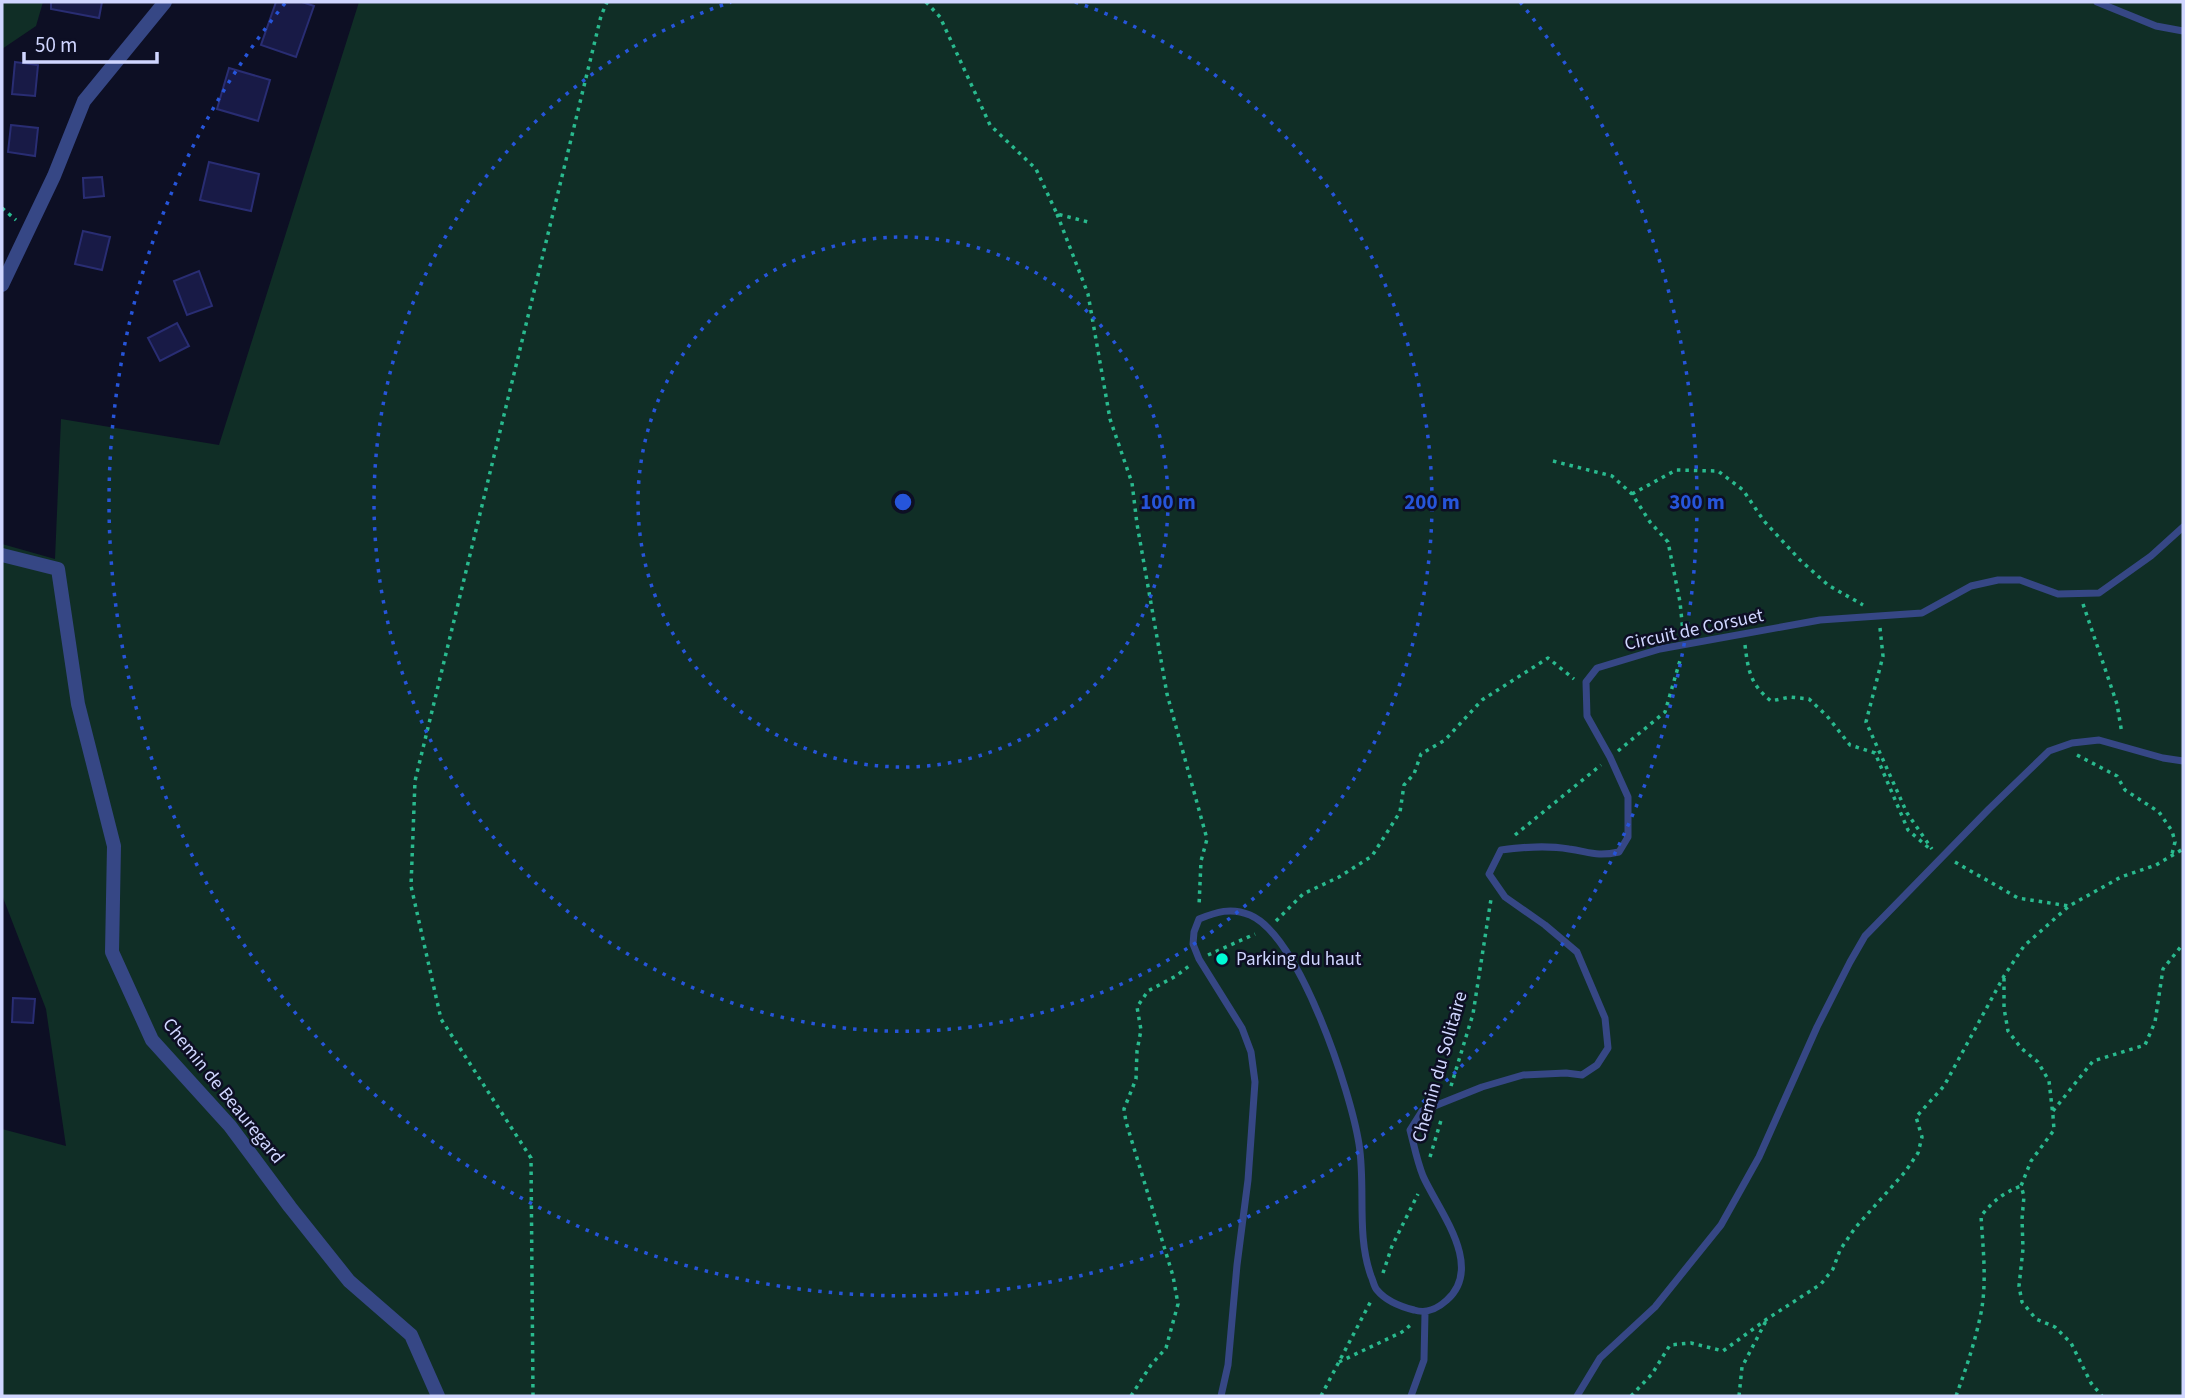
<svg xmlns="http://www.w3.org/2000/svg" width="2185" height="1398" viewBox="0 0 2185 1398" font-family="'Source Sans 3',sans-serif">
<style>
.green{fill:#102e26}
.building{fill:#181a46;stroke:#292d73;stroke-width:2}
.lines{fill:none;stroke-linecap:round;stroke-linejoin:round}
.path{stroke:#29ba8e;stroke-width:3.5;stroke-dasharray:3.5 5;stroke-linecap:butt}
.service{stroke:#364785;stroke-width:7}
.minor{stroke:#364785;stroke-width:14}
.ring{fill:none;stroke:#2655da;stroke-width:3.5;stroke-dasharray:3.5 7}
.poi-dot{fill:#00fbd6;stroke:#0d0f24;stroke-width:2.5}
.labels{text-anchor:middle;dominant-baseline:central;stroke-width:5;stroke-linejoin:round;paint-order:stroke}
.street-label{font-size:19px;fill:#d0d6ff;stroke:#0d0f24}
.poi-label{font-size:19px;fill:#d0d6ff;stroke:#0d0f24;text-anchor:start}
.centre{fill:#2655da;stroke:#0d0f24;stroke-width:3.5}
.ring-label{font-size:21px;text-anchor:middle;font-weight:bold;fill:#2655da;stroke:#0d0f24;stroke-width:5;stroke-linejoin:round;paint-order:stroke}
</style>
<rect width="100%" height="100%" fill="#0d0f24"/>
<path class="green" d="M2 2H43L36 26 2 49Z
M359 2H2183V1396H2V1129L66 1146 46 1009 2 895V544L55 559 61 419 219 445Z"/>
<path class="building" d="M51 2H102L99 18 51 9Z
M276 2H302L314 6 296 57 261 45Z
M15 62 38 65 35 96 12 94Z
M229 68 270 80 258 121 217 109Z
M11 125 38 128 35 156 8 152Z
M209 162 259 174 251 211 200 200Z
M102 177 104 196 84 198 83 178Z
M83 231 110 237 102 270 75 264Z
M199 271 212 306 187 315 174 281Z
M177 323 189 346 160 361 148 338Z
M13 998 35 999 33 1023 12 1022Z"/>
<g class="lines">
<path class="path" d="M926 2 940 17 990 125 1036 169 1057 214 1088 222
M2 208 16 220
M1057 214 1088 294 1110 419 1132 483 1137 524 1167 694 1207 839 1201 861 1199 906
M1553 461 1612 476 1632 494 1650 522 1668 542 1680 602 1683 632
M1632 494 1676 470 1718 471 1743 490 1764 521 1800 560 1828 585 1863 605
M2083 604 2117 704 2122 734
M1880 628 1883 656 1866 722 1907 813 1932 849
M1745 645C1748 670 1750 684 1771 701L1790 697 1809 699 1827 716 1850 745 1875 753 1908 830 1930 849
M1618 751 1665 712 1681 657
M2077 755 2117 776 2125 790 2159 812 2172 831 2175 842 2172 854
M1515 835 1601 765
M1955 862 2018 898 2069 906
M1276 921 1303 894 1339 877 1372 856 1400 812 1404 785 1414 774 1421 754 1445 740 1482 700 1548 658 1574 679
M1208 955 1255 934
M2004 978V1008L2008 1031 2021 1048 2038 1062 2049 1081 2053 1116 2054 1130 2031 1161 2021 1186 2024 1196 2022 1219 2023 1249 2019 1286 2022 1302 2036 1319 2055 1327 2071 1343 2091 1383 2102 1396
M1451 1086 1473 1014 1491 899
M2053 1111 2093 1061 2145 1045 2155 1022 2163 969 2183 944
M1430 1157 1442 1117
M1383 1273 1392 1246 1418 1194
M1339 1362 1402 1332 1413 1323
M533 1396 531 1158 441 1019 411 886 415 781 601 16 607 2
M1131 1396 1151 1365 1166 1348 1178 1304 1173 1276 1126 1122 1124 1109 1136 1079 1137 1051 1141 1030 1137 1007 1148 991 1176 976 1189 966
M1321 1396 1372 1299
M1631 1396 1652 1374 1670 1345 1691 1343 1723 1351 1767 1319 1821 1284 1833 1269 1840 1250 1855 1228 1905 1172 1918 1153 1922 1137 1916 1117 1944 1086 2004 976 2024 946 2069 906 2121 877 2156 865 2183 849
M1739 1396 1742 1367 1766 1321
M1956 1396C1966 1369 1975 1342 1981 1313 1987 1282 1983 1248 1981 1216 1993 1201 2003 1193 2021 1186"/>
<path class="service" d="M2097 2 2156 26 2183 31
M1221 1396 1228 1365 1237 1265 1248 1180 1255 1082 1251 1052 1242 1028 1199 959 1193 944 1194 932 1199 919C1216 912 1231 907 1250 915 1300 936 1351 1093 1359 1144 1366 1188 1356 1234 1371 1276 1373 1280 1374 1287 1377 1290 1386 1301 1402 1307 1414 1310 1427 1314 1437 1309 1447 1300 1485 1266 1438 1210 1423 1176 1417 1161 1414 1145 1410 1130L1422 1111 1482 1087 1523 1075 1566 1073 1582 1075 1597 1065 1608 1048 1605 1018 1577 952 1545 925 1505 897 1489 874 1501 850C1524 847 1546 845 1569 849 1590 852 1596 857 1619 852L1628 837V797L1610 757 1587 716 1586 682 1597 668 1660 649 1820 620 1922 613 1971 586 1998 580H2020L2058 594 2099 593 2151 556 2183 527
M1411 1396 1424 1360 1425 1313
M1577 1396 1600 1358 1655 1307 1721 1225 1759 1157 1817 1027 1850 962 1865 936 1989 809 2049 751 2072 743 2099 740 2163 758 2183 761"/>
<path class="minor" d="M2 285 54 176 84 101 165 2
M2 555 58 569 78 704 114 846 112 952 152 1040 230 1126 290 1207 349 1281 411 1335 438 1396"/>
</g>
<g class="ring">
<circle cx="903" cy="502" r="265"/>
<path d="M1075 2A529 529 0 1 1 731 2"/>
<path d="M1520 2A794 794 0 1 1 286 2"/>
</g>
<circle class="poi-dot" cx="1222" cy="959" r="7"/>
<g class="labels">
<g class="street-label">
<text transform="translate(1694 630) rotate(-12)">Circuit de Corsuet</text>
<text transform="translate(1440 1067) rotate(-74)">Chemin du Solitaire</text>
<text transform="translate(223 1091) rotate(51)">Chemin de Beauregard</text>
</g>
<g class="poi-label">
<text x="1236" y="959">Parking du haut</text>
</g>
</g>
<circle cx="903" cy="502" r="10" class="centre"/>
<g class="ring-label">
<text x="1168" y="509">100 m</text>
<text x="1432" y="509">200 m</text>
<text x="1697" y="509">300 m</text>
</g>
<rect width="2185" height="1398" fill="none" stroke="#d0d6ff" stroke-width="7"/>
<path d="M24 52v10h133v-10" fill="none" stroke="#d0d6ff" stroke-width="3.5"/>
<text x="35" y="52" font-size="21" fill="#d0d6ff" stroke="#0d0f24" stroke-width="5" paint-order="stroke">50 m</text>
</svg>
